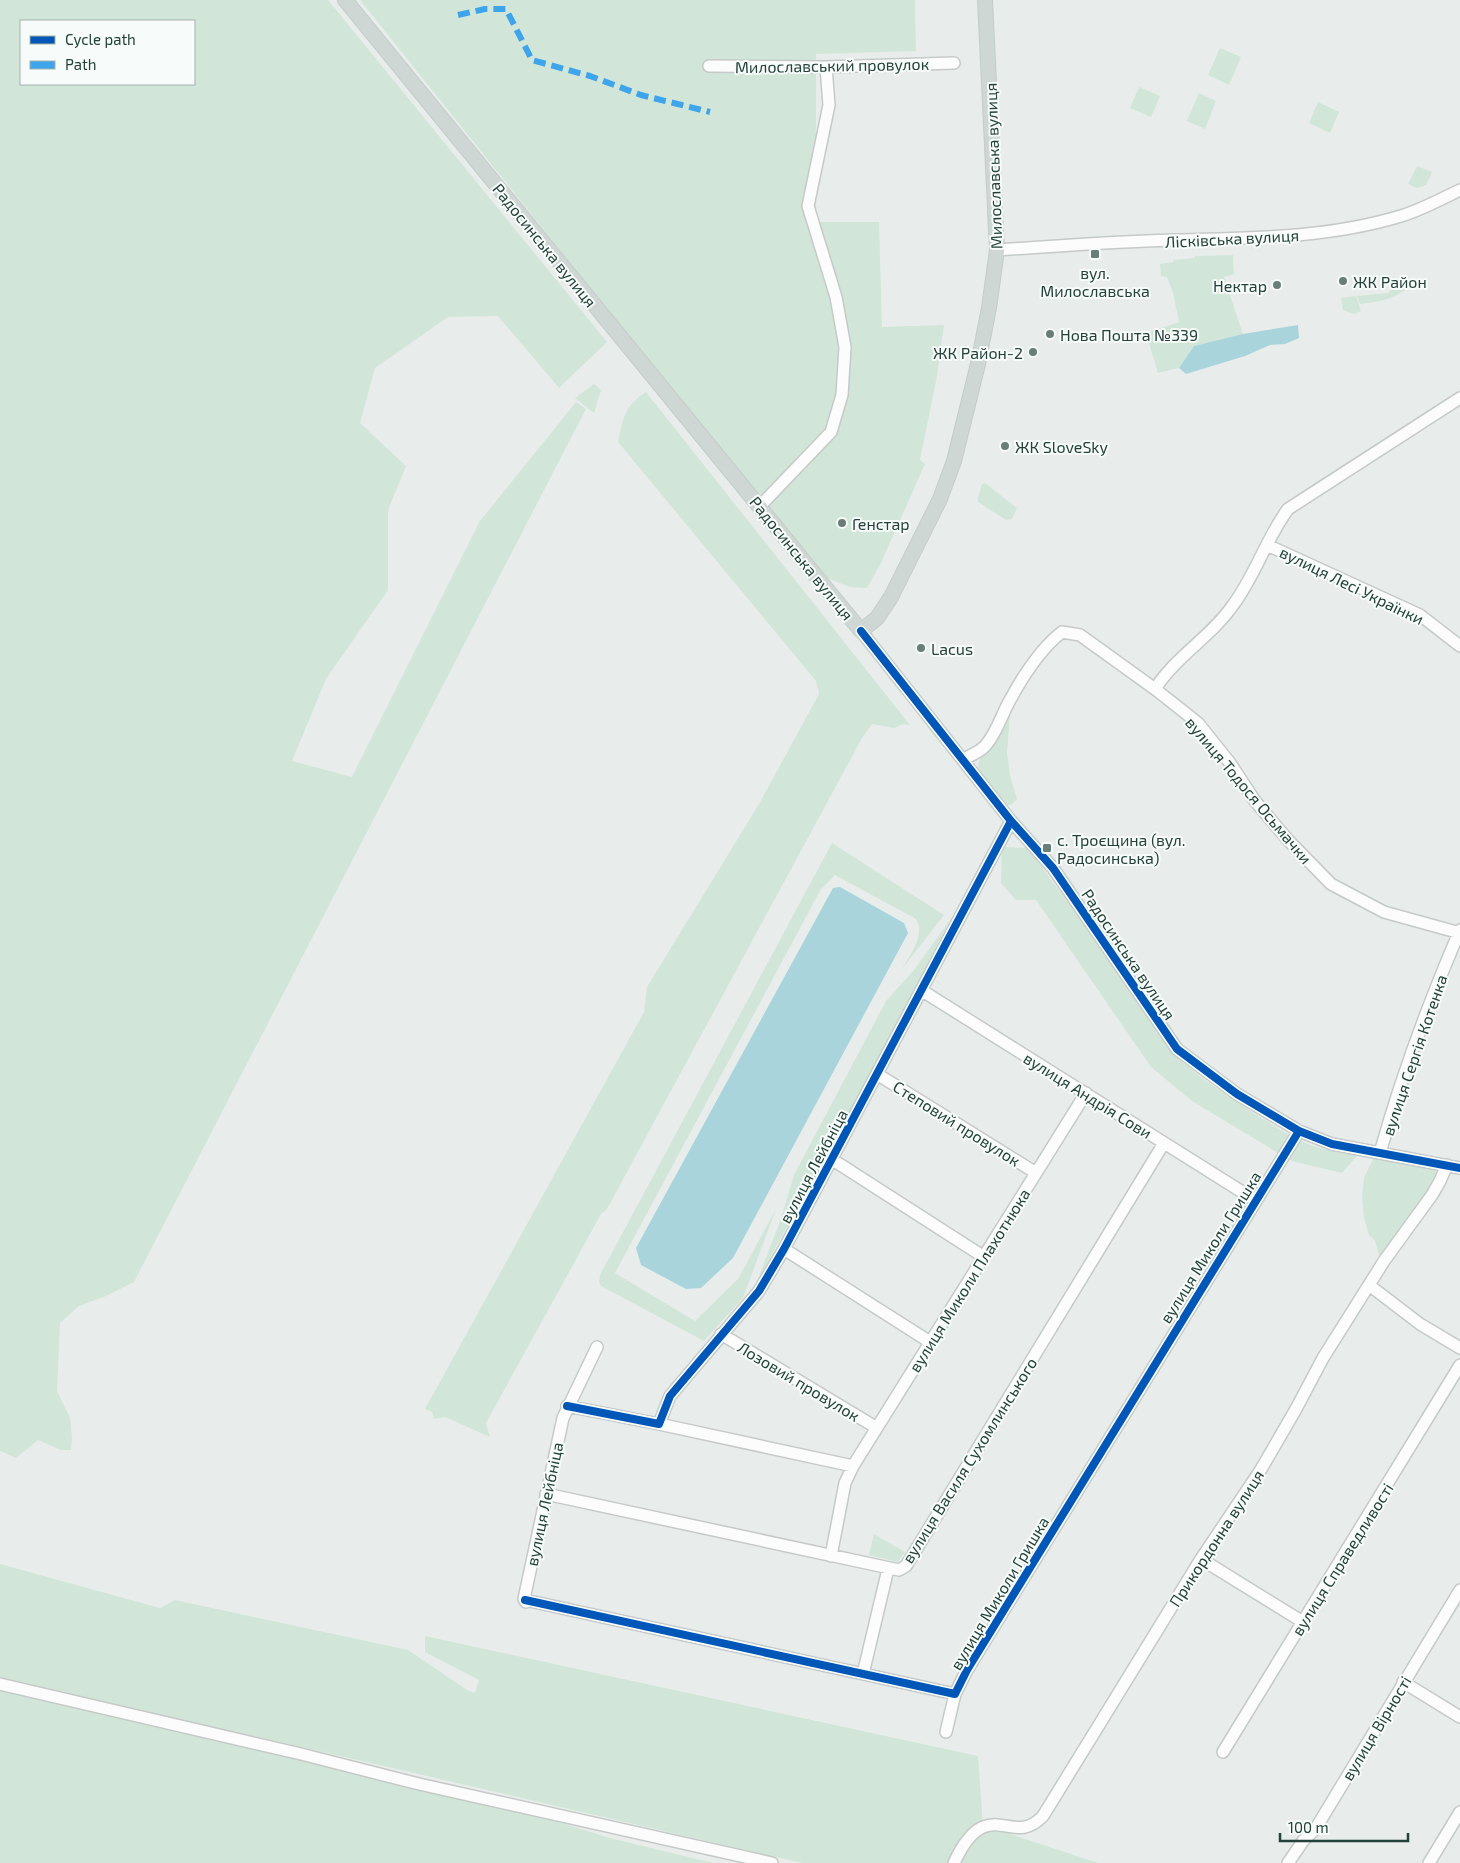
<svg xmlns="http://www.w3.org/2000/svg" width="1460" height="1863" viewBox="0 0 1460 1863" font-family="'Exo 2',sans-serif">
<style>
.green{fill:#d1e6d8;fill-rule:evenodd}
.water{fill:#a9d4db}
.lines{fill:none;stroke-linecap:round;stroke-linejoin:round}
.minor-casing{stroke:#c5cac8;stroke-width:14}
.major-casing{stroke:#c3ccc9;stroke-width:16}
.minor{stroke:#fcfcfc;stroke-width:11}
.major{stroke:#cfd7d5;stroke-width:14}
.quiet{stroke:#3ea4ec;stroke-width:6;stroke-dasharray:12 6;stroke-linecap:butt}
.cycleway-casing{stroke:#f7fbf9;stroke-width:11}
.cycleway{stroke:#0057b8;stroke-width:8}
.poi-dot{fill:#697e78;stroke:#f7fbf9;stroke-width:2}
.labels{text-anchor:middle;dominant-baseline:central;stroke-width:4;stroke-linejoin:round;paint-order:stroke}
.street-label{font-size:16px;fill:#24423a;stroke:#f7fbf9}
.poi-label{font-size:16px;fill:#24423a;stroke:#f7fbf9;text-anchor:start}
</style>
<rect width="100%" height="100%" fill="#e8edeb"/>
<path class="green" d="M0 0H328L607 342 559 388 498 316 448 317 375 368 360 423 406 466 388 510V590L326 679 292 761 352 777 480 521 576 402 586 409 134 1282 106 1296 79 1306 60 1323 57 1391 70 1418 72 1437 71 1450H61L38 1440 16 1458 0 1451ZM194 21V84H21V21Z
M360 0H915L916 51 816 54V222H879L882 327 944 325 937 376 920 460 925 464 881 563 867 588 850 587 827 578 580 275Z
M1220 48 1241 57 1229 85 1208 75Z
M1139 87 1160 96 1151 117 1130 108Z
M1199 93 1216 101 1205 129 1187 121Z
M1318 102 1339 112 1330 133 1309 123Z
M1417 166 1432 172 1426 185 1417 188 1408 184Z
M1233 255 1234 274 1224 277 1243 334 1194 346 1179 368 1158 373 1146 333 1179 322 1173 293 1167 277 1161 276 1160 264 1173 262V260L1195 258V256Z
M1404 283 1409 284 1407 289C1390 300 1380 302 1360 304L1357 296 1388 293 1394 287Z
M1356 296 1361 311 1354 314 1343 310 1341 298Z
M594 384 601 390 594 413 575 398Z
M646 392 910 725 903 724 894 728 872 724 862 738 607 1209 601 1214 486 1423 490 1437 445 1417 434 1419 432 1412 425 1409 644 1012 647 987 759 804 819 694 816 681 618 442C623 418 625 405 646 392Z
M985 483 1017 508 1012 519 1006 520 978 502V498L982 484Z
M1010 714 1007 753 1010 775 1017 799 1011 805H1005L980 772 978 765 981 757Z
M832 843 944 915 902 969C910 954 926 936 916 919L835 875 821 889 615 1273 695 1321 738 1279 776 1209 743 1298 704 1341 601 1286 599 1282 600 1275Z
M1005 847 1028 848 1079 918 1167 1047C1203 1083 1247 1109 1291 1136L1278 1153 1192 1101 1151 1067 1036 900H1016L1001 883 1002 851Z
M950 920 857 1100 757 1281 781 1219 794 1175 886 1001 914 970Z
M1298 1139C1317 1150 1337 1152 1358 1155L1342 1173 1292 1161 1287 1158Z
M1374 1157 1433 1169 1439 1176 1381 1262 1375 1241 1369 1235 1364 1218 1362 1197 1364 1178Z
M874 1534 905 1552 898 1562 869 1555Z
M0 1564 160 1608 175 1600 408 1650 467 1690 475 1693 479 1680 425 1652V1636L978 1756 983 1825 1098 1863H802L0 1677Z
M0 1689 459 1797 548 1819 610 1838 713 1863H0Z"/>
<path class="water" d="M1298 325 1299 338 1285 344 1270 345 1245 356 1186 374 1179 368 1194 346 1243 334Z
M840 887 904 923 908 933 733 1258 701 1288 686 1289 641 1265 636 1248 833 888Z"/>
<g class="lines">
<defs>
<path id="minor" d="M709 66 826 67 954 63
M997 250C1058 246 1119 241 1179 240 1254 238 1328 238 1401 216 1421 210 1441 199 1460 190
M760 506 831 432 842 395 845 347 836 297 808 206 829 105 826 67
M1267 545 1420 615 1460 646
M861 631 1011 821 1053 868 1177 1049 1237 1094 1299 1131 1332 1144 1460 1168
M1155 689C1176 656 1211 637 1233 605 1255 576 1266 539 1288 509L1460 398
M963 760C969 756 977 753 983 748 995 737 1002 714 1010 700 1023 676 1040 649 1062 632L1080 635 1155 689 1198 723 1230 763 1255 801 1288 840 1331 884 1384 912 1460 933
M921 990 1255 1200
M877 1074 1036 1173
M1380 1153C1401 1077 1429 1002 1460 930
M833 1160 984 1257
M784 1249 930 1342
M1369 1285 1420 1324 1460 1348
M721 1334 877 1428
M567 1406 659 1424 670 1396 759 1291 784 1249 1011 821
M659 1424 853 1466 1086 1093
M546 1494 899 1570 906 1566 1164 1143
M831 1556 845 1483 853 1466
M1201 1559 1303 1622
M525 1600 955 1694 967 1670 1299 1131
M526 1602 524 1599 563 1418 597 1347
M863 1674 888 1569
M1403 1682 1460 1717
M0 1684 301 1754 419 1784 772 1863
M946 1732 955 1694
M1223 1752 1460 1365
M954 1863C960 1850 969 1833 983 1827 1004 1818 1020 1840 1043 1816L1201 1559 1260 1471 1296 1409 1323 1358 1384 1261 1432 1195 1440 1181 1447 1165
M1288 1863 1303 1841 1316 1828 1460 1590
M1429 1863 1460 1812"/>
<path id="major" d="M345 0 861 631 877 618 891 597 940 499 954 461 978 364 989 308 997 250 985 0"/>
</defs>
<use href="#minor" class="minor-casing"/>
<use href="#major" class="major-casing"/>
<use href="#minor" class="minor"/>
<use href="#major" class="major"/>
<path class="quiet" d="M458 15 485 9H506L532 60 590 76 641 95 710 112"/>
<defs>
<path id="cycleway" d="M861 631 1011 821 1053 868 1177 1049 1237 1094 1299 1131 1332 1144 1460 1168
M567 1406 659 1424 670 1396 759 1291 784 1249 1011 821
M525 1600 955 1694 967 1670 1299 1131"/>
</defs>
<use href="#cycleway" class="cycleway-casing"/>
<use href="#cycleway" class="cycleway"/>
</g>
<g class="poi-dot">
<rect x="1090" y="249" width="10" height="10" rx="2.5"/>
<circle cx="1343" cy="281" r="5"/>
<circle cx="1277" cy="285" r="5"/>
<circle cx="1050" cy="334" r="5"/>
<circle cx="1033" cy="352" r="5"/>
<circle cx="1005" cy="446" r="5"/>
<circle cx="842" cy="523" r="5"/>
<circle cx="921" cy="648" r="5"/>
<rect x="1042" y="843" width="10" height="10" rx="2.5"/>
</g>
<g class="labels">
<g class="street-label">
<text transform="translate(832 65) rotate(-1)">Милославський провулок</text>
<text transform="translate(993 166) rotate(-92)">Милославська вулиця</text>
<text transform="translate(1232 238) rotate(-3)">Лісківська вулиця</text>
<text transform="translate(545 245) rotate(51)">Радосинська вулиця</text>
<text transform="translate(802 558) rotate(51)">Радосинська вулиця</text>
<text transform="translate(1352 585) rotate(26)">вулиця Лесі Українки</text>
<text transform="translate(1249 790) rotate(50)">вулиця Тодося Осьмачки</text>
<text transform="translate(1129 954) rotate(56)">Радосинська вулиця</text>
<text transform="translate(1414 1055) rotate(-71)">вулиця Сергія Котенка</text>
<text transform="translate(1088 1095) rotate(32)">вулиця Андрія Сови</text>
<text transform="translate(957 1123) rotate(32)">Степовий провулок</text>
<text transform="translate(813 1166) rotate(-62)">вулиця Лейбніца</text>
<text transform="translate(1210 1247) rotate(-58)">вулиця Миколи Гришка</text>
<text transform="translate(969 1280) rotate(-58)">вулиця Миколи Плахотнюка</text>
<text transform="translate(799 1381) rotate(31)">Лозовий провулок</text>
<text transform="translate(969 1460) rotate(-58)">вулиця Василя Сухомлинського</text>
<text transform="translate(544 1504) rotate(-78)">вулиця Лейбніца</text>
<text transform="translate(1216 1538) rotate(-57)">Прикордонна вулиця</text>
<text transform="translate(1342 1559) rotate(-58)">вулиця Справедливості</text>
<text transform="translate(999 1593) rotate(-59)">вулиця Миколи Гришка</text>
<text transform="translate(1376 1728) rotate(-59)">вулиця Вірності</text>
</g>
<g class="poi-label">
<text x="1095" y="272" text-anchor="middle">вул.<tspan x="1095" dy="18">Милославська</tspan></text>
<text x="1353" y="281">ЖК Район</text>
<text x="1267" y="285" text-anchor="end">Нектар</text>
<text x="1060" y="334">Нова Пошта №339</text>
<text x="1023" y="352" text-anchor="end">ЖК Район-2</text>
<text x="1015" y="446">ЖК SloveSky</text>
<text x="852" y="523">Генстар</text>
<text x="931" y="648">Lacus</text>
<text x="1057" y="839">с. Троєщина (вул.<tspan x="1057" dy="18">Радосинська)</tspan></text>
</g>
</g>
<rect x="20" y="20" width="175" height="65" fill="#f7fbf9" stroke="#a3b1ad"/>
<rect x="30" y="36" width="25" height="8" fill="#0057b8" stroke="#a3b1ad"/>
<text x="65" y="45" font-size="15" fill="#24423a">Cycle path</text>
<rect x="30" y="61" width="25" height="8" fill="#3ea4ec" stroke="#a3b1ad"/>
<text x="65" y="70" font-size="15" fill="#24423a">Path</text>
<path d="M1280 1833v8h128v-8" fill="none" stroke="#24423a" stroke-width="2.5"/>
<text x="1288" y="1833" font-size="15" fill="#24423a" stroke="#f7fbf9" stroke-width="4" paint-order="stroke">100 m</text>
</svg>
